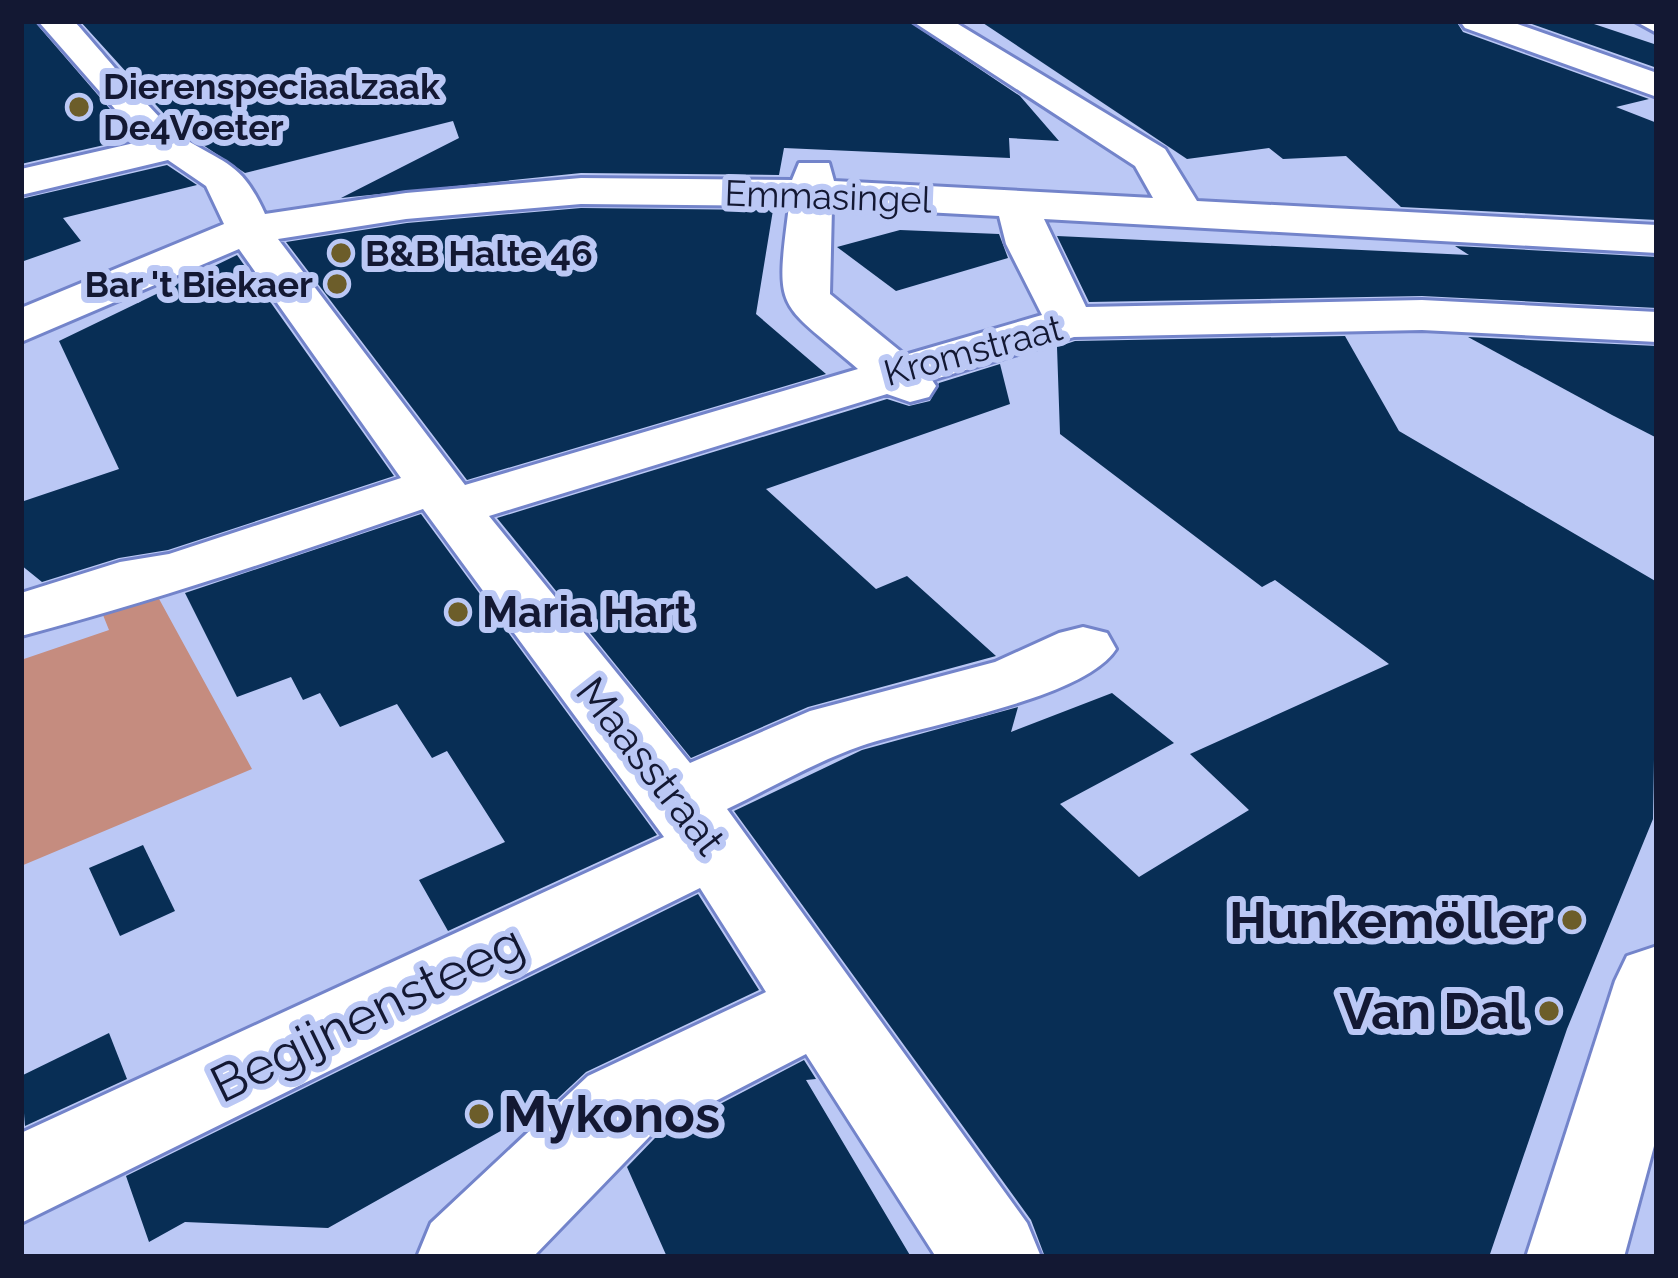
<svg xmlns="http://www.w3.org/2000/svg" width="1678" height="1278" font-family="Raleway,sans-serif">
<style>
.green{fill:#c58c7f}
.building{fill:#082e55}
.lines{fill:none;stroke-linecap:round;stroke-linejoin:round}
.minor-casing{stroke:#7384ca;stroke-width:6}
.minor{fill:#fff;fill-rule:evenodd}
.poi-dot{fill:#6c5d2a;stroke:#bbc8f5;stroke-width:4.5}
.labels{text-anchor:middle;stroke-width:12;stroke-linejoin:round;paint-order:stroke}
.far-poi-label{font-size:36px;font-weight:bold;fill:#131833;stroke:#bbc8f5;text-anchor:start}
.far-street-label{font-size:36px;fill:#131833;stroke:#bbc8f5}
.poi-label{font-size:42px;font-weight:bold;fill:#131833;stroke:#bbc8f5;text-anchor:start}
.street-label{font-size:42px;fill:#131833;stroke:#bbc8f5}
.near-poi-label{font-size:51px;font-weight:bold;fill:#131833;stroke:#bbc8f5;text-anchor:end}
.near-street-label{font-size:51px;fill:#131833;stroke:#bbc8f5}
</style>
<rect width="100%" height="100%" fill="#bbc8f5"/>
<!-- green -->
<path class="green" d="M152,586L252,769L21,866V660L109,630L99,605Z"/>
<!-- building -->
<g class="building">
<path d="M21,21H34L135,138L21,164Z"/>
<path d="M80,21H908L1020,96L1059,141L1009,138L1010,158L784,148L779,175L581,173L341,198L459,138L453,121L245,173L176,127Z"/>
<path d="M980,21H1456L1463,32L1649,99L1616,107L1657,123V220L1401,207L1346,156L1283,159L1269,148L1187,159Z"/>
<path d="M1523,21H1585L1657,45V68Z"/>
<path d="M167,165L197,185L63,218L81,241L21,262V199Z"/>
<path d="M581,208L773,210L756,314L826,374L467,480L286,242L407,223Z"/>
<path d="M900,230L999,234L1008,258L896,291L837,247Z"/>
<path d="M1057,236L1469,255L1455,246L1657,257V308L1422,296L1089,302Z"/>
<path d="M237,255L394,476L168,550L119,558L42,582L21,565V502L119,469L59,341Z"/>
<path d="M1345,336L1399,431L1657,582L1653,819L1567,1029L1489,1257H1045L1031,1220L734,811L862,750L1018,707L1011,732L1112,693L1174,743L1060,804L1139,877L1249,810L1190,754L1389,664L1275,580L1262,587L1060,434L1057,347L1075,341Z"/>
<path d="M1468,337L1657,346V438L1612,415Z"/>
<path d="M1000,364L1010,404L766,489L876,589L907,576L996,656L808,707L691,758L497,518L887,399L909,406L930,401L939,383Z"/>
<path d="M421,514L657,835L448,931L419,880L505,842L447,751L432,758L397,704L340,727L320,693L303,700L291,677L237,697L185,593Z"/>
<path d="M143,845L175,911L120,936L89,868Z"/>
<path d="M698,894L759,990L586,1072L556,1100L328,1228L185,1222L149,1242L126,1176Z"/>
<path d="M109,1033L127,1079L25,1126L21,1076Z"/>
<path d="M804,1060L816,1079L806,1080L911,1257H667L627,1167L655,1138Z"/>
</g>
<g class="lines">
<defs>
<g id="minor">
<path d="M38,21H74C99,48 158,122 185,139C227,165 242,163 265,214L406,193L581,178L792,180L799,163H829L834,181L1153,198L1135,166L912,21H953L1165,149L1197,201L1657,225V253L1044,219L1086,307L1422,300L1657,312V342L1422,330L1074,337L932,380L936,386L929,397L910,402L887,394L489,516L690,763L810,711L995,662L1059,633L1083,627L1107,633L1116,649C1084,700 921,725 861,746C815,762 771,788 727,809L1027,1223L1041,1257H936L806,1054L652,1134L533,1257H417L431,1223L588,1076L766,992L700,888L21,1223V1133L664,837L423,509C290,555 157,600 21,636V593L120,562L169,554L401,478L239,249L21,342V308L224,224L206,186L168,160L21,195V169L143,141ZM581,204L789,206C775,315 777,299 858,369L465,485L278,239L406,219ZM832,207L999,216L1006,244L1042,315L905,355L830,294Z"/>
<path d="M1460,21H1509L1657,73V97L1465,28Z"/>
<path d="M1635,21H1657V33Z"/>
<path d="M1657,946V1135L1624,1257H1526L1615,981L1627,956Z"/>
</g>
</defs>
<!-- minor casing -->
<use href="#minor" class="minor-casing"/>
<!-- minor -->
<use href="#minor" class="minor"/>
</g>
<!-- markers -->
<g class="poi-dot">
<circle cx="79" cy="107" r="12"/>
<circle cx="341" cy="253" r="12"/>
<circle cx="337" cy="284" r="12"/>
<circle cx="458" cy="612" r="12"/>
<circle cx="1572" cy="920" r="12"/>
<circle cx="1549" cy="1011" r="12"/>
<circle cx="479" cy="1114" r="12"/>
</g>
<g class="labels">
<!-- far-poi labels -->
<g class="far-poi-label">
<text x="103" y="99">Dierenspeciaalzaak<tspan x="103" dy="41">De4Voeter</tspan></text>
<text x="365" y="266">B&amp;B Halte 46</text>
<text x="313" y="297" text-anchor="end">Bar 't Biekaer</text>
</g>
<!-- far-street labels -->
<g class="far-street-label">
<text transform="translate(828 196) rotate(2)" y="13">Emmasingel</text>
<text transform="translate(973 350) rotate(-15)" y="13">Kromstraat</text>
</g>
<!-- poi labels -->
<g class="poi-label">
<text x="482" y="627">Maria Hart</text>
</g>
<!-- street labels -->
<g class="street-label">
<text transform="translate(651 766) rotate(52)" y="15">Maasstraat</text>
</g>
<!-- near-poi labels -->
<g class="near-poi-label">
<text x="1548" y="938">Hunkemöller</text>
<text x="1525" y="1029">Van Dal</text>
<text x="503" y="1132" text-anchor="start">Mykonos</text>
</g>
<!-- near-street labels -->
<g class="near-street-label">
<text transform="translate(367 1013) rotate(-26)" y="18">Begijnensteeg</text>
</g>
</g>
<!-- border -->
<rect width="1678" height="1278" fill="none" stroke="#131833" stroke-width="48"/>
</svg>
